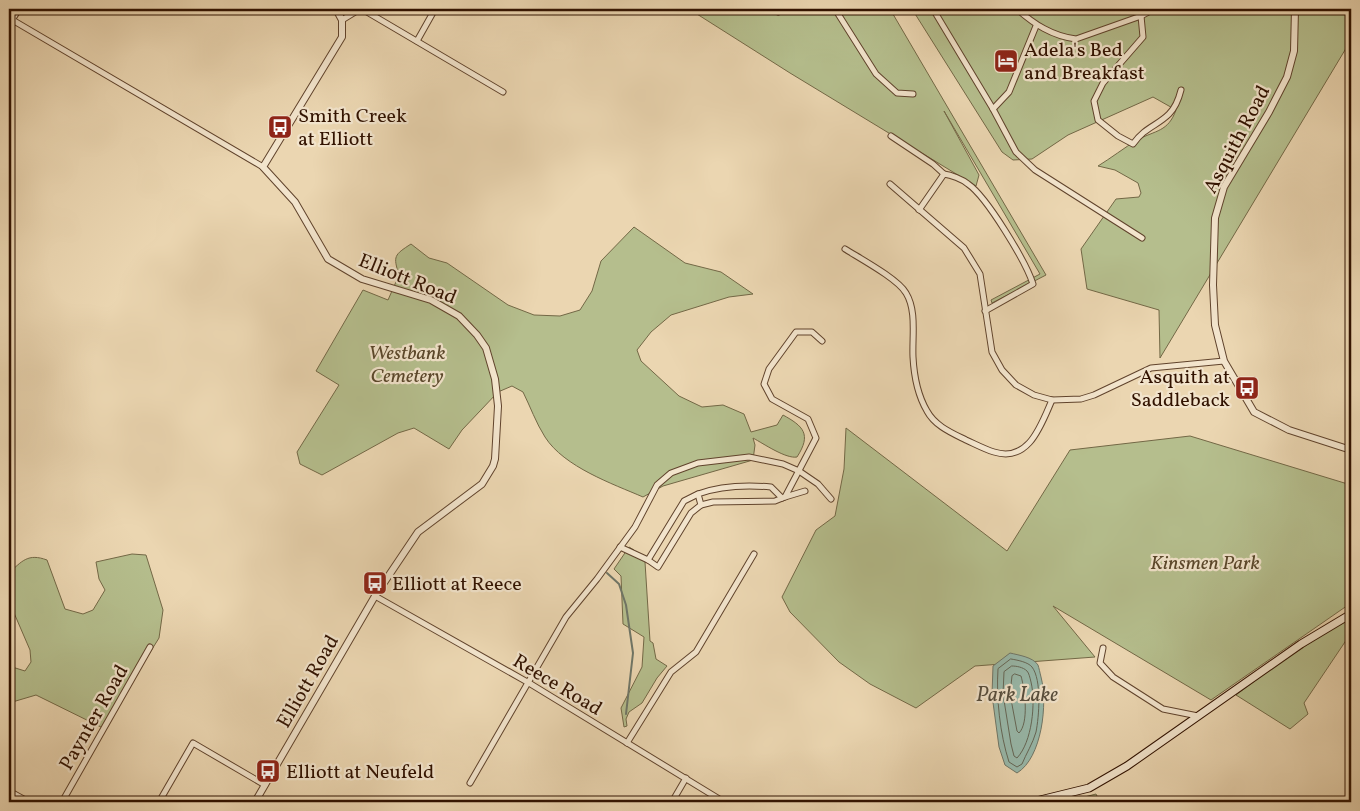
<svg xmlns="http://www.w3.org/2000/svg" width="1360" height="811" font-family="Vollkorn,serif">
<style>
.green{fill:#b5be8d;stroke:#736846}
.water{fill:#98b9ab;stroke:#6f7667}
.lines{fill:none;stroke-linecap:round;stroke-linejoin:round}
.shore{stroke:#646656;stroke-width:1}
.stream{stroke:#6f7667;stroke-width:2}
.minor-casing{stroke:#60432c;stroke-width:7}
.tertiary-casing{stroke:#60432c;stroke-width:8}
.secondary-casing{stroke:#311200;stroke-width:9}
.minor{stroke:#f2e4cc;stroke-width:5}
.tertiary{stroke:#f2e4cc;stroke-width:6}
.secondary{stroke:#f2e4cc;stroke-width:7}
.labels{text-anchor:middle;stroke-width:4.5;stroke-linejoin:round;paint-order:stroke}
.poi-label{font-size:20px;fill:#311200;stroke:#f2e4cc;text-anchor:start}
.street-label{font-size:20px;fill:#311200;stroke:#f2e4cc}
.park-label{font-size:20px;font-style:italic;fill:#59462a;stroke:#f2e4cc}
.water-label{font-size:21px;font-style:italic;fill:#554c3c;stroke:#f2e4cc}
</style>
<rect width="100%" height="100%" fill="#ebd6b1"/>
<filter id="stains"><feTurbulence type="fractalNoise" baseFrequency=".004" numOctaves="4"/><feColorMatrix values="0 0 0 0 .2 0 0 0 0 .09 0 0 0 0 .02 0 0 0 .5 -.17"/></filter>
<radialGradient id="worn" r=".72"><stop offset=".6" stop-color="#630" stop-opacity="0"/><stop offset="1" stop-color="#630" stop-opacity=".3"/></radialGradient>
<!-- green -->
<g class="green">
<path d="M689,9H890L1046,275L992,303L991,300L1040,274L944,111L979,175L976,186L790,73Z"/>
<path d="M912,9H1351V40L1160,358L1159,310L1087,289L1081,249L1116,199L1139,197L1141,193L1138,183L1115,170L1098,166C1111,158 1124,148 1137,140C1156,130 1168,132 1176,110L1153,97L1068,135L1032,159L1013,160L1002,152Z"/>
<path d="M634,227L685,263L721,272L753,294L729,297L671,315L651,332L637,350L641,361L679,396L702,407L723,405L744,414L751,432L777,425L783,415C803,426 812,434 797,457C786,459 764,444 753,438L755,445L753,460L663,486L643,497C613,484 564,467 545,437C536,423 530,406 523,392L512,386L498,392L462,430L449,449L414,428L398,433L322,475L300,464L297,452L339,385L316,371L363,290L388,300L399,275C393,256 394,255 411,244L429,258L447,263L508,305L534,315L560,316L580,310L592,291L601,261Z"/>
<path d="M846,428L1007,551L1070,450L1190,436L1351,485V603L1211,700L1053,606L1095,657L975,666L916,708L870,684L839,662L790,612L782,597L816,530L835,516L844,469Z"/>
<path d="M629,547L634,550L645,562L650,641L653,643L656,659L667,666L657,678L642,703L629,712L626,719L627,726L624,727L621,708L642,667L644,637L623,624L621,576L614,569Z"/>
<path d="M132,554L146,555L163,610L159,638L103,728L36,695L9,703V666L25,671L31,662L30,650L11,606L9,596V573C22,561 28,553 47,560L65,609L83,614L93,610L105,590L99,579L96,562Z"/>
<path d="M1351,616V633L1304,703L1308,714L1290,729L1236,695L1276,665Z"/>
<path d="M1096,794L1100,802H1065Z"/>
</g>
<!-- water -->
<path class="water" d="M1010,653C1018,655 1033,657 1038,665C1039,668 1040,673 1041,677C1048,703 1042,758 1017,773L1005,765L999,747L992,695L993,666Z"/>
<g class="lines">
<!-- shore -->
<g class="shore">
<path d="M1011,659C1017,660 1028,662 1032,667C1042,680 1039,717 1036,732C1033,743 1026,754 1022,764L1017,767L1009,762C1000,734 996,698 998,669Z"/>
<path d="M1012,666C1016,666 1023,667 1027,671C1029,673 1030,678 1031,682C1036,703 1032,742 1017,758L1014,756L1011,744L1003,694L1004,672Z"/>
<path d="M1015,674L1021,676C1025,690 1029,723 1019,733L1017,731L1010,694L1012,676Z"/>
</g>
<!-- stream -->
<path class="stream" d="M607,573L619,584L626,605L633,653L626,714"/>
<defs>
<g id="minor">
<path d="M362,9L503,92"/>
<path d="M773,9L778,12"/>
<path d="M835,9L876,74L897,93L913,94"/>
<path d="M933,9L993,109L1016,152L1035,170L1142,238"/>
<path d="M1017,9C1034,24 1052,36 1076,39L1141,16L1154,9"/>
<path d="M1141,16L1143,37L1103,83L1094,101L1098,120L1118,136L1133,144C1145,127 1157,126 1169,114C1175,108 1179,98 1181,90"/>
<path d="M9,18L263,167"/>
<path d="M12,20L19,9"/>
<path d="M342,20L360,9"/>
<path d="M417,41L435,9"/>
<path d="M993,109L1009,92L1036,26"/>
<path d="M891,136L933,164L944,174"/>
<path d="M890,184L964,248L980,274L992,352L1002,370L1016,385L1034,395L1052,400L1081,399L1094,395L1151,368L1224,361"/>
<path d="M919,210L944,174C951,175 962,179 968,184C987,197 1026,262 1033,284L985,311"/>
<path d="M845,249C861,259 898,279 906,293C917,311 912,337 913,357C914,376 917,394 927,411C935,426 952,433 966,440C975,444 984,449 994,452C1029,463 1041,425 1052,400"/>
<path d="M785,497L805,491"/>
<path d="M701,505L713,502L775,501L785,497L816,438L808,419L772,399L764,384L769,369L796,332H812L822,341"/>
<path d="M620,547L648,560L658,567L691,513L701,505L698,494C720,486 748,485 771,487L782,498"/>
<path d="M648,560L684,501L698,494"/>
<path d="M375,596L529,683L724,802"/>
<path d="M1103,648L1100,663L1113,677L1163,709L1198,716"/>
<path d="M627,743L671,672L696,652L754,554"/>
<path d="M470,783L566,617L597,579L635,527L657,485L671,473L698,463L749,457L783,464L799,471L818,484L831,499"/>
<path d="M9,791L29,802"/>
<path d="M62,802L150,647"/>
<path d="M159,802L193,743L265,785"/>
<path d="M672,802L686,778"/>
</g>
<g id="tertiary">
<path d="M1295,9L1294,51L1287,77L1269,112L1224,187L1215,218L1213,285L1215,325L1224,361L1254,412L1289,430L1351,450"/>
<path d="M255,802L375,596L418,532L482,484L493,466L495,459L498,406L495,379L486,348L477,335L459,316L431,300L362,279L328,259L295,202L263,167L342,37V20L336,9"/>
</g>
<path id="secondary" d="M1032,802L1089,788L1127,766L1301,644L1351,614"/>
</defs>
<!-- minor casing -->
<use href="#minor" class="minor-casing"/>
<!-- tertiary casing -->
<use href="#tertiary" class="tertiary-casing"/>
<!-- secondary casing -->
<use href="#secondary" class="secondary-casing"/>
<!-- minor -->
<use href="#minor" class="minor"/>
<!-- tertiary -->
<use href="#tertiary" class="tertiary"/>
<!-- secondary -->
<use href="#secondary" class="secondary"/>
</g>
<!-- icons -->
<defs>
<symbol id="hotel-square" viewBox="-11 -11 22 22"><rect x="-9" y="-9" width="18" height="18" rx="4" fill="#8f2418" stroke="#f2e4cc"/><path d="M-6-4.5h1.5V1H6V5H4.5V3h-9V5H-6ZM-4 0a1.8 1.8 0 1 1 3.6 0ZM.5 0V-2.5h3Q6-2.5 6 0Z" fill="#fff"/></symbol>
<symbol id="bus-square" viewBox="-11 -11 22 22"><rect x="-9" y="-9" width="18" height="18" rx="4" fill="#8f2418" stroke="#f2e4cc"/><path d="M-5-6H5V4H4V6H2V4H-2V6H-4V4H-5ZM-3.5-4V0h7V-4ZM-3.5 1.2v1.5H-2V1.2ZM2 1.2v1.5H3.5V1.2Z" fill="#fff"/></symbol>
</defs>
<g fill-rule="evenodd">
<use href="#hotel-square" x="992" y="47" width="28" height="28"/>
<use href="#bus-square" x="266" y="113" width="28" height="28"/>
<use href="#bus-square" x="1233" y="374" width="28" height="28"/>
<use href="#bus-square" x="361" y="569" width="28" height="28"/>
<use href="#bus-square" x="254" y="757" width="28" height="28"/>
</g>
<g class="labels">
<!-- poi labels -->
<g class="poi-label">
<text x="1024" y="56">Adela's Bed<tspan x="1024" dy="23">and Breakfast</tspan></text>
<text x="298" y="122">Smith Creek<tspan x="298" dy="23">at Elliott</tspan></text>
<text x="1230" y="383" text-anchor="end">Asquith at<tspan x="1230" dy="23">Saddleback</tspan></text>
<text x="392" y="590">Elliott at Reece</text>
<text x="286" y="778">Elliott at Neufeld</text>
</g>
<!-- street labels -->
<g class="street-label">
<text transform="translate(1236 139) rotate(-62)" y="7">Asquith Road</text>
<text transform="translate(408 278) rotate(22)" y="7">Elliott Road</text>
<text transform="translate(307 681) rotate(-60)" y="7">Elliott Road</text>
<text transform="translate(558 684) rotate(31)" y="7">Reece Road</text>
<text transform="translate(93 717) rotate(-60)" y="7">Paynter Road</text>
</g>
<!-- park labels -->
<g class="park-label">
<text x="407" y="359">Westbank<tspan x="407" dy="23">Cemetery</tspan></text>
<text x="1205" y="569">Kinsmen Park</text>
</g>
<!-- water labels -->
<g class="water-label">
<text x="1017" y="701">Park Lake</text>
</g>
</g>
<!-- margin -->
<rect width="1360" height="811" fill="none" stroke="#ebd6b1" stroke-width="30"/>
<rect x="10" y="10" width="1340" height="791" fill="none" stroke="#311200" stroke-width="2.5"/>
<rect x="15" y="15" width="1330" height="781" fill="none" stroke="#311200"/>
<rect width="100%" height="100%" filter="url(#stains)"/>
<rect width="100%" height="100%" fill="url(#worn)"/>
</svg>
